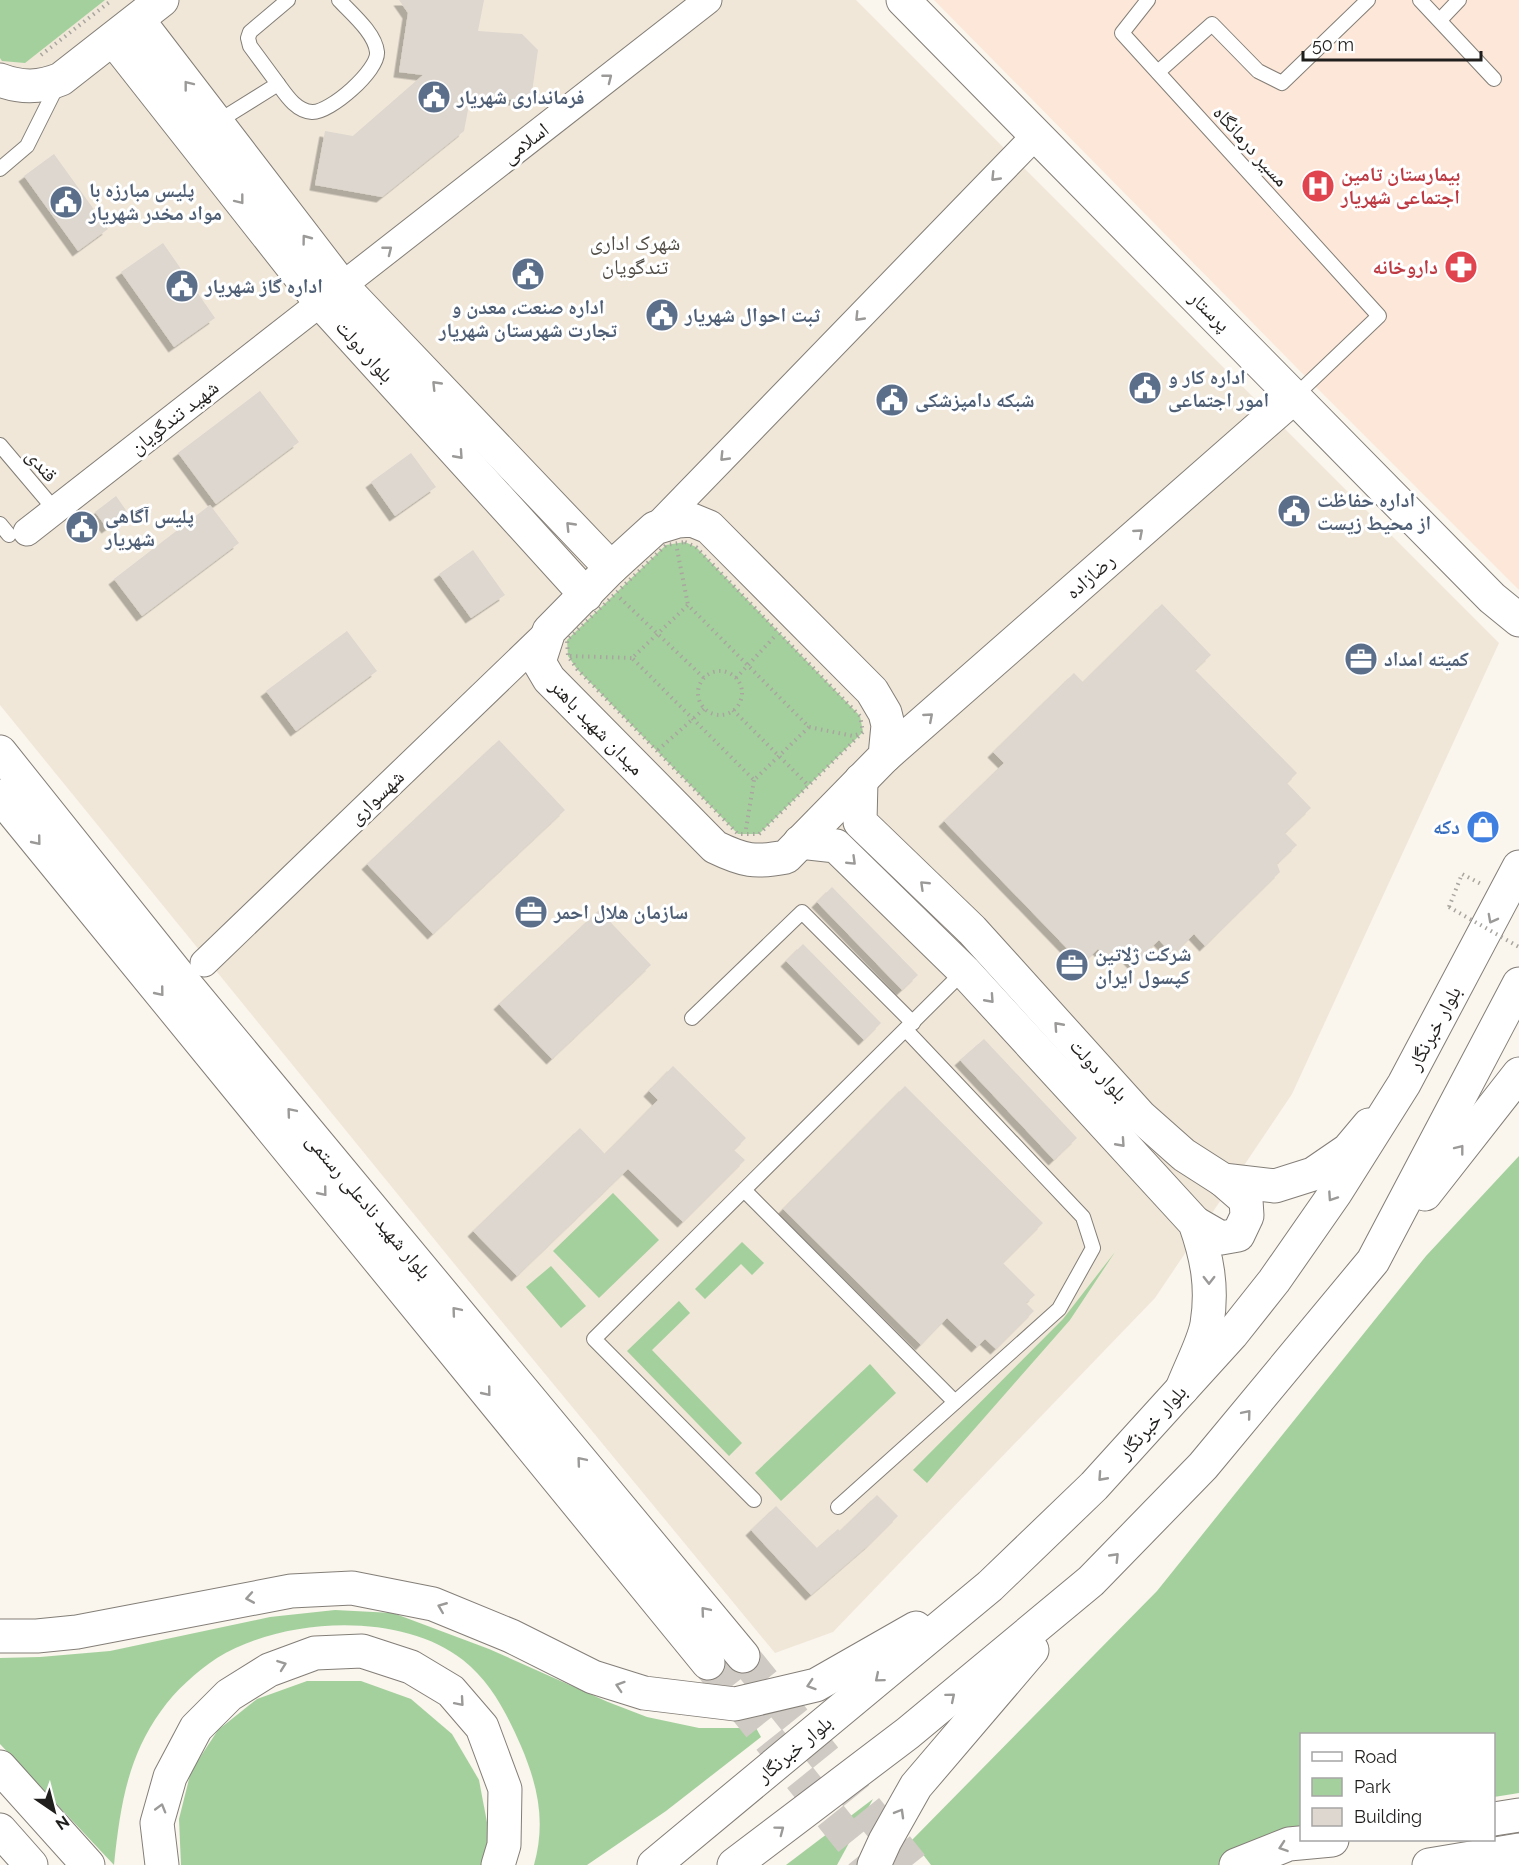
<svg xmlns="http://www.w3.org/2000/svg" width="1519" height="1865" font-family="Raleway,'Noto Naskh Arabic',sans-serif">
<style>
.built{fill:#f0e7d8}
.medical{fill:#fce7d8}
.green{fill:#a4d09d}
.building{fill:#ddd7cf;filter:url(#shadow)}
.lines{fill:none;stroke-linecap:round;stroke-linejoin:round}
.secondary-tunnel{stroke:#cfcac3;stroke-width:33;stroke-dasharray:33 16;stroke-linecap:butt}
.service-casing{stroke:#837e77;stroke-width:16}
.minor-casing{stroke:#837e77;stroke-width:29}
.tertiary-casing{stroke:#837e77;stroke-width:35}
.secondary-casing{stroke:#837e77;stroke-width:35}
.primary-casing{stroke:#837e77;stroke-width:35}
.trunk-casing{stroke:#837e77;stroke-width:35}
.path{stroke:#a9a6a0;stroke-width:4;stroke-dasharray:1.5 4.5;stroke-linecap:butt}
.service{stroke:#fff;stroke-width:14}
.minor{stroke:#fff;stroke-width:27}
.tertiary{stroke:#fff;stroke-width:33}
.secondary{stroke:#fff;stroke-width:33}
.primary{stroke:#fff;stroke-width:33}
.trunk{stroke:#fff;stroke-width:33}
.path-bridge{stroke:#a9a6a0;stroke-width:4;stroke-dasharray:1.5 4.5;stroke-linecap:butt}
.oneway{stroke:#9b9a99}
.labels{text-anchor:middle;stroke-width:6;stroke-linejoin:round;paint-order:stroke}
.service-label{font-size:20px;font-weight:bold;fill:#4e5e75;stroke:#fff;text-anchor:start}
.street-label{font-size:20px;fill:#211f1d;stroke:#fff}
.health-label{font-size:20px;font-weight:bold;fill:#be3a42;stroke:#fff;text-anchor:start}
.shop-label{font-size:20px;font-weight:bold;fill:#366cbe;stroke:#fff;text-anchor:end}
.neighbourhood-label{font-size:21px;fill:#514d46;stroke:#fff}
</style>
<defs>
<filter id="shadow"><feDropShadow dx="-5.5" dy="5.5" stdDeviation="0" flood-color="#0004"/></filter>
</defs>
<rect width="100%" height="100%" fill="#faf5ed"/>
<!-- built -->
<path class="built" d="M0,0H856L1499,643L1292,1094L1155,1298L833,1632L775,1653L452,1261L0,705Z"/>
<!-- medical -->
<path class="medical" d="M934,0H1519V590L1300,371Z"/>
<!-- green -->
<g class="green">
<path d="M0,0H105L25,63L2,61L0,58Z"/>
<path d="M685,542L696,547L860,716L863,732L759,834H738L577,669L568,656L567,640L666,545Z"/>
<path d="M1519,1156V1793L1494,1797V1734H1302L1301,1833L1223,1865H931L912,1840L1157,1591L1426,1256Z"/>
<path d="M613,1193L659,1240L599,1298L553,1251Z"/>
<path d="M742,1242L764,1263L752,1275L741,1264L705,1299L695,1289Z"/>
<path d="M1115,1252L1070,1320L927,1483L913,1470L1063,1319Z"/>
<path d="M551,1266L586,1306L561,1328L526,1287Z"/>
<path d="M679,1301L690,1313L652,1350L742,1443L729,1456L627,1351Z"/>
<path d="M870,1364L896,1393L781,1501L755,1473Z"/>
<path d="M335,1610L393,1613L489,1649L608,1702L647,1717L699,1728H756L761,1737L666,1811L587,1865H534C546,1822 538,1786 521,1746C507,1714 491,1682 463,1660C401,1611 283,1617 217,1658C197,1671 175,1691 161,1711C127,1758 120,1808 114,1865L0,1744V1658L40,1657L110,1651L270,1617Z"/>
<path d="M307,1681H361L411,1699L452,1734L479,1780L489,1833L484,1865H181L179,1819L191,1771L218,1730L257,1699Z"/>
<path d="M873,1799L837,1865H786Z"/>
</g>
<!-- building -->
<g class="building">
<path d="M399,0H484L478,31L522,34L538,50L532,92L523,101L471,94L464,131L382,197L315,185L325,131L353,136L423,75L399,72L408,13Z"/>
<path d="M54,154L108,229L78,251L24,176Z"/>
<path d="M163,243L215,318L174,347L121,272Z"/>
<path d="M260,391L299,442L216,504L178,453Z"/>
<path d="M411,453L436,487L395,516L371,482Z"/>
<path d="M116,496L128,513L107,528L95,512Z"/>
<path d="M210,505L239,543L142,616L114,579Z"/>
<path d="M473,550L505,595L471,618L439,574Z"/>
<path d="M1162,604L1211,655L1195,670L1297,773L1287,783L1311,808L1285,833L1297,845L1277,864L1280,872L1205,946L1194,934L1173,955L1159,940L1134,964L1119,948L1108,959L1098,949L1082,964L944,821L1004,763L993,752L1074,673L1083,682Z"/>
<path d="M347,631L377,671L296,731L266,691Z"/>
<path d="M499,740L565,810L433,934L367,864Z"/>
<path d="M832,887L918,975L902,990L817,902Z"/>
<path d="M599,910L651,965L552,1059L499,1004Z"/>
<path d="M803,944L881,1023L864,1040L786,961Z"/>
<path d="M984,1039L1077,1138L1054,1160L960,1060Z"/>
<path d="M673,1066L746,1138L734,1150L745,1160L683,1222L628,1169L517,1276L473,1231L580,1128L605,1154L658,1100L649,1091Z"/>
<path d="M905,1086L1043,1223L1003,1263L1035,1295L1026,1303L1034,1311L996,1349L985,1339L977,1347L947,1318L921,1345L783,1209Z"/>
<path d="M877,1495L898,1516L871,1543L811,1595L751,1530L776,1506L817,1548L838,1529L840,1531Z"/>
</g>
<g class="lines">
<!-- secondary-tunnel -->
<g class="secondary-tunnel">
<path d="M743,1656L912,1865"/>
<path d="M708,1663L870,1865"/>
</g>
<defs>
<g id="service">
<path d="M1148,0L1122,33L1379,316L1294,397"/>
<path d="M1420,0L1494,79"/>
<path d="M1440,20L1459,0"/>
<path d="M1158,72L1212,24L1258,71L1282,83L1368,0"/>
<path d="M278,84C286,95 296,111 312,112C330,113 379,70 377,52C375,33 352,14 339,0"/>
<path d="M217,122L278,84L250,46L248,38L250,32L288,0"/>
<path d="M0,169L27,146L58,84"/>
<path d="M0,445L55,510"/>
<path d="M0,524L9,535"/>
<path d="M692,1018L802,912L913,1023"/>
<path d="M744,1190L955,1402"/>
<path d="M754,1500L594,1339L964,971"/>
<path d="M838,1507L1059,1309L1093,1248L1083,1217L906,1030"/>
</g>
<g id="minor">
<path d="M655,528L1036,135"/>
<path d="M27,532L708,0"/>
<path d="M204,963L549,631"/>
</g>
<g id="tertiary">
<path d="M903,0L1492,598L1519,620"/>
<path d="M138,20L342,286L611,568"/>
<path d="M113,39L321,303L586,595"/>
<path d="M0,80C21,88 40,88 61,79L162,0"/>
<path d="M692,520L709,527L872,691L885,713L888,725L885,756L786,857C755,863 744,861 715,847L549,679L539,662L549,631L611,568L655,528L678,521Z"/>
<path d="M885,756L1294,397"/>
<path d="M861,780L860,822L972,930L1140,1116L1184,1155L1223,1180L1275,1186L1313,1174L1348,1150L1369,1125"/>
<path d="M800,842L836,846L964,971L1195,1223C1207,1257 1213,1287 1207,1324C1204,1342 1189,1370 1182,1389"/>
<path d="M1195,1223L1221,1238L1238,1235L1247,1216L1246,1200L1223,1180"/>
</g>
<g id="secondary">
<path d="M0,752L182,980L743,1656"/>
<path d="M0,796L708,1663"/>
<path d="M1494,1819L1519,1815"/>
<path d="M1236,1865L1289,1844L1332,1840"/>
<path d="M1429,1865L1519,1850"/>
</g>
<g id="primary">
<path d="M0,1767L88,1865"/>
<path d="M0,1830L31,1865"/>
</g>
<g id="trunk">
<path d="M1425,1194L1519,1074"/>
<path d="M0,1636H37L77,1632L291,1591L352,1588L433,1604L511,1636L593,1677L644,1693L735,1704L816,1685L916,1628"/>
<path d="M162,1865L157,1823L170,1777L196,1728L229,1695L269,1670L315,1653L362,1651L411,1667L451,1691L482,1727L505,1789L504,1845L498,1865"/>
<path d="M654,1865L990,1586L1094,1486L1232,1334L1274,1281L1336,1192L1404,1084L1519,867"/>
<path d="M734,1865L908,1733L1091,1581L1203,1466L1373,1261L1519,984"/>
<path d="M874,1865L885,1841L916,1786L1032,1650"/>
</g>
</defs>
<!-- service casing -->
<use href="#service" class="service-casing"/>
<!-- minor casing -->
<use href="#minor" class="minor-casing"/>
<!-- tertiary casing -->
<use href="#tertiary" class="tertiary-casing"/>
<!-- secondary casing -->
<use href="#secondary" class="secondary-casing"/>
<!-- primary casing -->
<use href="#primary" class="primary-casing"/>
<!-- trunk casing -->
<use href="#trunk" class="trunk-casing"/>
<!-- path -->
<g class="path">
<path d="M41,55L112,0"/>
<path d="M685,542L696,547L860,716L863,732L759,834H738L577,669L568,656L567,640L666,545Z"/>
<path d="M677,549L688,605"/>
<path d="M620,598L704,678"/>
<path d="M570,656L632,658"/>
<circle cx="720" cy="693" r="22"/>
<path d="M736,678L776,635"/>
<path d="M733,710L809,786"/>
<path d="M809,727L754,780L632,658L688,605L809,727L853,736L859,734"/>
<path d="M658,750L704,709"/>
<path d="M746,829L754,780"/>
<path d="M1449,907L1462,874L1481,884"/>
</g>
<!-- service -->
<use href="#service" class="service"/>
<!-- minor -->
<use href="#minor" class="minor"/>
<!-- tertiary -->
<use href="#tertiary" class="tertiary"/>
<!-- secondary -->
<use href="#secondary" class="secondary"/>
<!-- primary -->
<use href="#primary" class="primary"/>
<!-- trunk -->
<use href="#trunk" class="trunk"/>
<!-- path-bridge -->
<path class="path-bridge" d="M1449,907L1519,947"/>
</g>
<!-- one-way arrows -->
<defs><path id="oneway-chevron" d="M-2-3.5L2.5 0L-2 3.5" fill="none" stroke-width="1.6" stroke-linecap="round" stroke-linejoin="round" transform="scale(1.5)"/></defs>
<g class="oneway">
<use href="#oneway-chevron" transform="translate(608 78) rotate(-38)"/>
<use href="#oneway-chevron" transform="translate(188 85) rotate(-128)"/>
<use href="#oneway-chevron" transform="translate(995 177) rotate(134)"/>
<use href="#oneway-chevron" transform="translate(240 200) rotate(52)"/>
<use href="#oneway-chevron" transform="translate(306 239) rotate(-127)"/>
<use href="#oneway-chevron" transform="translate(388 250) rotate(-38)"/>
<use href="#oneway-chevron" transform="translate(859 317) rotate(134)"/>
<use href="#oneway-chevron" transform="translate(436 385) rotate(-134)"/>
<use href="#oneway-chevron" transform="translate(459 455) rotate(48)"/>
<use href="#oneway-chevron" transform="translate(724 457) rotate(134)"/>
<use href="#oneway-chevron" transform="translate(570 526) rotate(-134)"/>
<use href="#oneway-chevron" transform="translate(1139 533) rotate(-41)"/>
<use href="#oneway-chevron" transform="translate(929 717) rotate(-41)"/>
<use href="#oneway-chevron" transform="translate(37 841) rotate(51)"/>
<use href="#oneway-chevron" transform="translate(852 861) rotate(44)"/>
<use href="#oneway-chevron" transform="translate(924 885) rotate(-136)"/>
<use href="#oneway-chevron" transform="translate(1492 919) rotate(118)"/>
<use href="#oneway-chevron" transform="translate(160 992) rotate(51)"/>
<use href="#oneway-chevron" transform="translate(990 999) rotate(48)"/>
<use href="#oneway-chevron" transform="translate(1058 1026) rotate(-132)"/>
<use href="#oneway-chevron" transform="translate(291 1112) rotate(-130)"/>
<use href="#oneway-chevron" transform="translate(1121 1143) rotate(48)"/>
<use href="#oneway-chevron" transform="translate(1460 1149) rotate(-52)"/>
<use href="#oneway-chevron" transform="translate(323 1192) rotate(51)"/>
<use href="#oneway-chevron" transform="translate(1332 1197) rotate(124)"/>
<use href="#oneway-chevron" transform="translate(1209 1280) rotate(90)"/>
<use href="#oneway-chevron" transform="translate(456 1311) rotate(-130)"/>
<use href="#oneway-chevron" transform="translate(487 1392) rotate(51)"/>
<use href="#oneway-chevron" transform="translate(1247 1414) rotate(-50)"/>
<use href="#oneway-chevron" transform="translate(581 1461) rotate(-130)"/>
<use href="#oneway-chevron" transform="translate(1102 1477) rotate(132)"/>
<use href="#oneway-chevron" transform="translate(1115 1557) rotate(-46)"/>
<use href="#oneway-chevron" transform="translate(250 1598) rotate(170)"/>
<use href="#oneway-chevron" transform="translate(442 1607) rotate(-158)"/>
<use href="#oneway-chevron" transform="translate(705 1611) rotate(-130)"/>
<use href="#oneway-chevron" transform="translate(282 1665) rotate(-20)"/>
<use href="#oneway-chevron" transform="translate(879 1678) rotate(140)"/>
<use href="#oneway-chevron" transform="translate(811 1685) rotate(162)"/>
<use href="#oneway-chevron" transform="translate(620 1686) rotate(-162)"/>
<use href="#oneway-chevron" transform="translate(951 1697) rotate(-40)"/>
<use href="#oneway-chevron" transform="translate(460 1702) rotate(49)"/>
<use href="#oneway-chevron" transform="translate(161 1808) rotate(-74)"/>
<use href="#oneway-chevron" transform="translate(900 1813) rotate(-60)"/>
<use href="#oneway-chevron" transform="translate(780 1830) rotate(-37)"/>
<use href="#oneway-chevron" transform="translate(1283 1847) rotate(161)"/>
</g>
<!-- icons -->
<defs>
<symbol id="civic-disc" viewBox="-11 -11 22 22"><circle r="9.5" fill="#5c6f8a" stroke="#fff"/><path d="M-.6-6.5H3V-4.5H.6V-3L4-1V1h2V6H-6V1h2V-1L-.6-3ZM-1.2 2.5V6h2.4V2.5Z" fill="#fff"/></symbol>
<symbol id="hospital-disc" viewBox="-11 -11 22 22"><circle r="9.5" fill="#e0444e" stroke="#fff"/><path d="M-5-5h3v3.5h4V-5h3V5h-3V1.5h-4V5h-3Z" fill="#fff"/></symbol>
<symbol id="pharmacy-disc" viewBox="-11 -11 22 22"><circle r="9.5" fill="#e0444e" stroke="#fff"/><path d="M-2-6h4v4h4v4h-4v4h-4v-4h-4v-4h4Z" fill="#fff"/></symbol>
<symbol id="office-disc" viewBox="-11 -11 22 22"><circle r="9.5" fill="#5c6f8a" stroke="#fff"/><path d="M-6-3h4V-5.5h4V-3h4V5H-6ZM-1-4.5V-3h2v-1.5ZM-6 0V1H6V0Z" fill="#fff"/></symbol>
<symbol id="shop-disc" viewBox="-11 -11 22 22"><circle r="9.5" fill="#3f7fe0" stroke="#fff"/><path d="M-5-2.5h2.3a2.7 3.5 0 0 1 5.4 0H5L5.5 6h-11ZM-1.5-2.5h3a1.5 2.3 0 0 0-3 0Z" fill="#fff"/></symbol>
</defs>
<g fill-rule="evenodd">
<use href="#civic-disc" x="415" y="78" width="38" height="38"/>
<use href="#hospital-disc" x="1299" y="167" width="38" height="38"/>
<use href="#civic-disc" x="47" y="183" width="38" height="38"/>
<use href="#pharmacy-disc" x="1442" y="248" width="38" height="38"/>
<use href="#civic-disc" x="509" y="255" width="38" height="38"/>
<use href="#civic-disc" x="163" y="267" width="38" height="38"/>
<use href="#civic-disc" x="643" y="296" width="38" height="38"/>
<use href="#civic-disc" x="1126" y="369" width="38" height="38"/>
<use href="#civic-disc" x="873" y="381" width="38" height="38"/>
<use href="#civic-disc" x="1275" y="492" width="38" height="38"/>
<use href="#civic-disc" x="63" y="508" width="38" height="38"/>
<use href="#office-disc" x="1342" y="640" width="38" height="38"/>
<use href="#shop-disc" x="1464" y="808" width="38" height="38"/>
<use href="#office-disc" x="512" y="893" width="38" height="38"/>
<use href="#office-disc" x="1053" y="946" width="38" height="38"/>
</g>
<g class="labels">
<!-- service labels -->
<g class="service-label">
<text x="457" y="104">فرمانداری شهریار</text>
<text x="89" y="197">پلیس مبارزه با<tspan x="89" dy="23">مواد مخدر شهریار</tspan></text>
<text x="205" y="293">اداره گاز شهریار</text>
<text x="528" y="314" text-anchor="middle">اداره صنعت، معدن و<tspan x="528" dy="23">تجارت شهرستان شهریار</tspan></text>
<text x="685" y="322">ثبت احوال شهریار</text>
<text x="1168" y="384">اداره کار و<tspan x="1168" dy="23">امور اجتماعی</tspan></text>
<text x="915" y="407">شبکه دامپزشکی</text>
<text x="1317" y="507">اداره حفاظت<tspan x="1317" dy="23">از محیط زیست</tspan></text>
<text x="105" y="523">پلیس آگاهی<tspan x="105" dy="23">شهریار</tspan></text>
<text x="1384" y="666">کمیته امداد</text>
<text x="554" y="919">سازمان هلال احمر</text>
<text x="1095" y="961">شرکت ژلاتین<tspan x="1095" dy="23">کپسول ایران</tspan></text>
</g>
<!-- street labels -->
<g class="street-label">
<text transform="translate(525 143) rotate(-38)" y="7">اسلامی</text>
<text transform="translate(1251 146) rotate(48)" y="7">مسیر درمانگاه</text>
<text transform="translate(1210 311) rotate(45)" y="7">پرستار</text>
<text transform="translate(365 351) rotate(48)" y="7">بلوار دولت</text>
<text transform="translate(174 417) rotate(-38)" y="7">شهید تندگویان</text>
<text transform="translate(42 465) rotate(50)" y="7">قندی</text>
<text transform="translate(1090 576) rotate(-41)" y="7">رضازاده</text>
<text transform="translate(597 727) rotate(46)" y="7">میدان شهید باهنر</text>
<text transform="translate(376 797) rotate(-44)" y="7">شهسواری</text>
<text transform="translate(1434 1028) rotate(-62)" y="7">بلوار خبرنگار</text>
<text transform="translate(1099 1070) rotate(48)" y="7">بلوار دولت</text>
<text transform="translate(369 1206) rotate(50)" y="7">بلوار شهید نادعلی رستمی</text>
<text transform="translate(1152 1422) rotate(-48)" y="7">بلوار خبرنگار</text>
<text transform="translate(794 1749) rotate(-40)" y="7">بلوار خبرنگار</text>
</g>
<!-- health labels -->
<g class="health-label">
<text x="1341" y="181">بیمارستان تامین<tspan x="1341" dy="23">اجتماعی شهریار</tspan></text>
<text x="1438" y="274" text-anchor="end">داروخانه</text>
</g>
<!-- shop labels -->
<g class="shop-label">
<text x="1460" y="834">دکه</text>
</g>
<!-- neighbourhood labels -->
<g class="neighbourhood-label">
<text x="635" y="250">شهرک اداری<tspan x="635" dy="24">تندگویان</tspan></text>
</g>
</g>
<!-- legend -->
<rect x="1300" y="1733" width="195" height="108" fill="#ffffff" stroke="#a6a5a5" stroke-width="1.5"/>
<rect x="1312" y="1752" width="30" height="9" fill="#ffffff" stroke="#a6a5a5" stroke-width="1.5"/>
<text x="1354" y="1763" font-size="18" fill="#211f1d">Road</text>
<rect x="1312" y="1778" width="30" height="18" fill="#a4d09d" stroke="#a6a5a5" stroke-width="1.5"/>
<text x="1354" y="1793" font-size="18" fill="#211f1d">Park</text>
<rect x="1312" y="1808" width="30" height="18" fill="#ddd7cf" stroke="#a6a5a5" stroke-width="1.5"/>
<text x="1354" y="1823" font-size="18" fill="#211f1d">Building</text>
<!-- north arrow -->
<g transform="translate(54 1811) rotate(145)" stroke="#ffffff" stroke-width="4.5" paint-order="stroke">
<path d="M0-4.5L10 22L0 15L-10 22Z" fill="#211f1d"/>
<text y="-9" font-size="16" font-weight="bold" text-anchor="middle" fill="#211f1d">N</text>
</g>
<!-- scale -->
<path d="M1303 51v9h178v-9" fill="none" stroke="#211f1d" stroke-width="3"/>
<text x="1312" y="51" font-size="18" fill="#211f1d" stroke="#ffffff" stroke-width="4.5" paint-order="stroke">50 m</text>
</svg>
